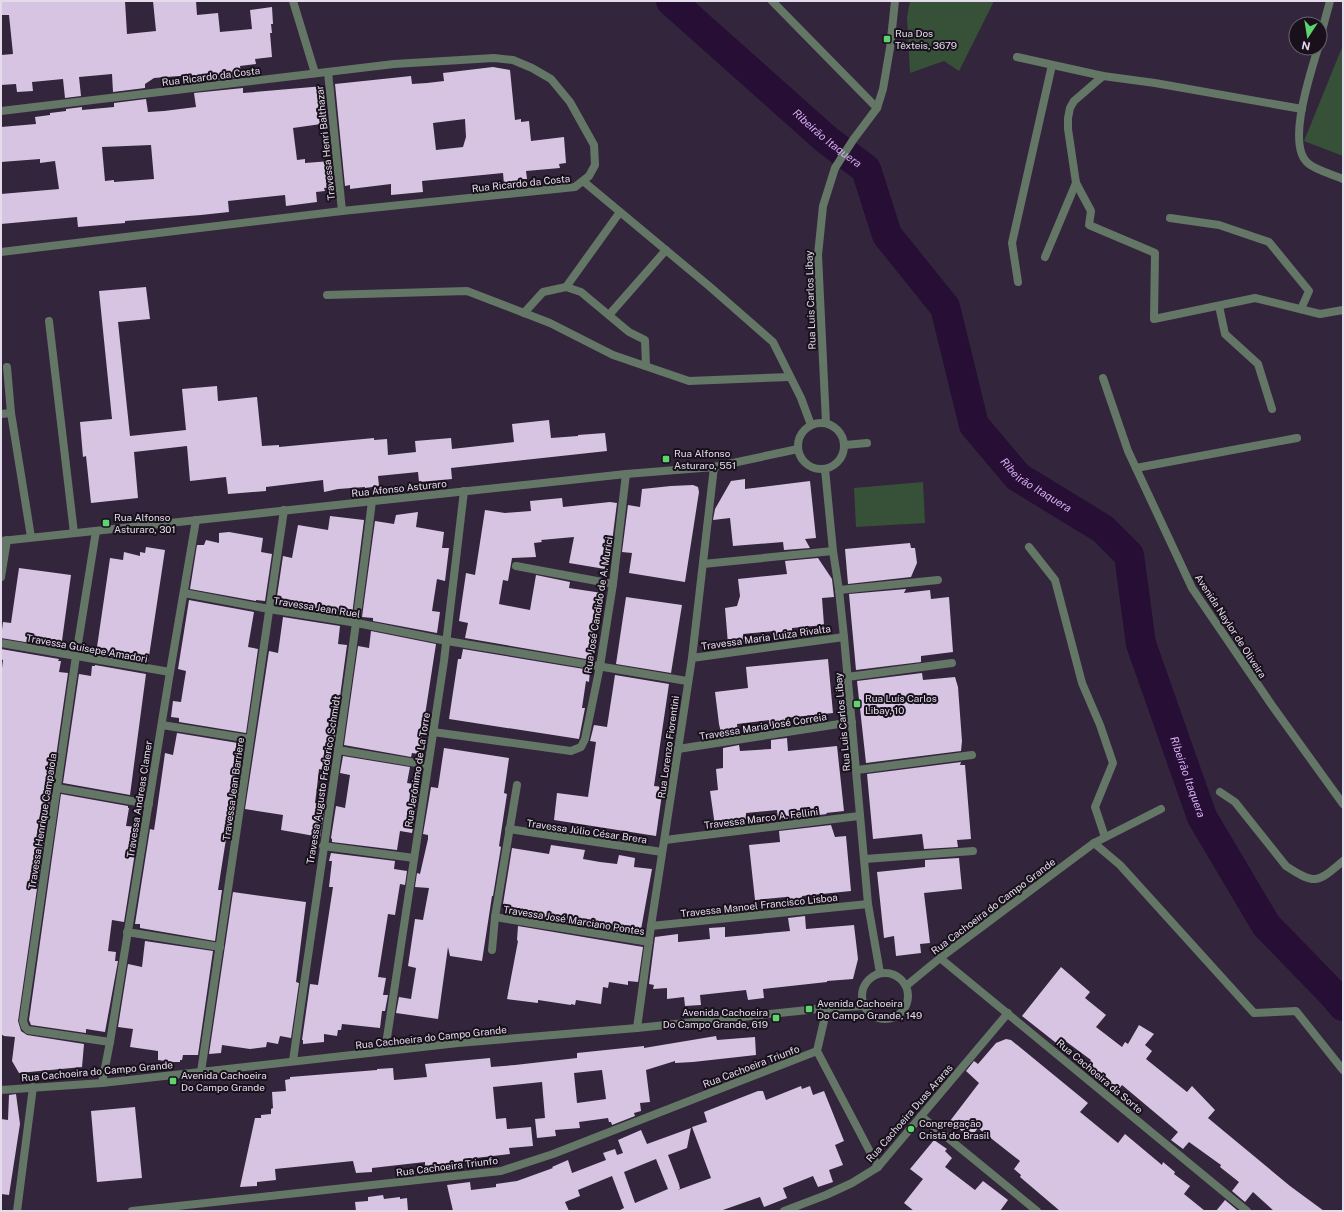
<svg xmlns="http://www.w3.org/2000/svg" width="1344" height="1212" font-family="'Public Sans',sans-serif">
<style>
.green{fill:#375038}
.lines{fill:none;stroke-linecap:round;stroke-linejoin:round}
.river{stroke:#260e34;stroke-width:30}
.building{fill:#d6c4e2;fill-rule:evenodd}
.service{stroke:#647665;stroke-width:8}
.minor{stroke:#647665;stroke-width:8}
.tertiary{stroke:#647665;stroke-width:8}
.poi-dot{fill:#5dd56d;stroke:#18111c;stroke-width:1.5}
.labels{text-anchor:middle;stroke-width:4;stroke-linejoin:round;paint-order:stroke}
.poi-label{font-size:10px;fill:#e4dbeb;stroke:#18111c;text-anchor:start}
.street-label{font-size:10px;fill:#e4dbeb;stroke:#18111c}
.water-label{font-size:11px;font-style:italic;fill:#d9aff4;stroke:#18111c}
</style>
<rect width="100%" height="100%" fill="#33253c"/>
<!-- green -->
<g class="green">
<path d="M910,1H994L959,71L944,61L910,73L907,17Z"/>
<path d="M1343,45V156L1304,141Z"/>
<path d="M923,482L925,523L856,527L854,488Z"/>
</g>
<g class="lines">
<!-- river -->
<path class="river" id="s1" d="M671,1L827,140L866,169L887,235L945,307L974,425L1018,477L1103,529L1129,555L1141,644L1202,817L1266,925L1332,993L1343,1006"/>
</g>
<!-- building -->
<g class="building">
<path d="M1,1H125L127,34L156,31L153,1H196L197,15L218,13L220,32L252,29L250,10L272,7L273,24H271L272,33H270L272,57L255,59L256,64L240,66L241,77L193,82L192,75L154,78L145,84V88L113,92L112,74L79,77L81,96L65,98L63,79L32,82L33,91L17,92L16,84L1,85V55L13,54L9,15H1Z"/>
<path d="M493,67L510,70L515,120L521,119V122L529,121L531,141L564,137L566,163L559,164L560,168L526,171L527,179H519L520,183L504,184L503,173L422,181L423,192L391,195V184L350,189V185L345,186L335,84L411,76L412,84L427,83L444,81L443,73ZM465,119L466,137L463,147L436,150L433,123Z"/>
<path d="M324,86L328,123L293,128L297,160L305,159V163L331,161L334,187L324,188L325,191L316,192L317,202L286,206L285,195L228,201L229,212L201,215L125,221V223L78,227L77,217L1,224V194L59,189L55,161L40,163V159L1,162V127L36,124L35,117L50,115V113L66,111V109L82,107V110L114,107V103L146,99L148,112L164,111L196,107L194,93L243,88V93ZM151,145L154,179L114,182V180L105,181L102,147Z"/>
<path d="M146,287L150,319L118,322L130,436L186,430L182,389L217,386L218,401L257,397L262,446L279,445V447L374,438V440L387,439L388,455L416,452L415,441L451,438L452,449L514,442L512,424L549,420L551,438L578,436V435L605,433L607,451L451,468L452,479L419,482L418,472L378,476L379,486L365,488V487L338,489L324,492L323,480L266,487V491L228,494L226,477L190,481L187,446L134,452L138,498L91,503L86,456L83,457L80,422L112,419L99,291Z"/>
<path d="M745,479V489L810,481L816,538L805,539L810,548L784,550L783,542L733,546L730,518L713,520L715,509L731,481Z"/>
<path d="M693,485L698,487L699,492L685,582L629,573L632,553L622,552L628,505L640,507L642,489L671,486Z"/>
<path d="M562,498L563,507L610,502L617,503L611,550H608L605,569L569,563L574,537L541,540L542,542L534,543L536,557L512,558L508,581L503,580L499,604L530,610L536,575L570,582L569,588L602,593L592,660L465,638L468,623L459,621L466,573L475,575L485,510L505,513L531,511L530,501Z"/>
<path d="M418,512L416,527L444,532L442,548H449L445,581L437,579L432,611L440,612L437,633L373,621V618L362,617L375,521L394,524L396,515Z"/>
<path d="M330,516L364,520L352,615L342,614V615L284,606V604L276,603L283,556L292,558L298,525L328,530Z"/>
<path d="M229,532L263,538L261,552L272,554L265,601L256,600V601L190,589L197,545H204L206,540L219,543V533Z"/>
<path d="M910,543L911,548H915L917,563L911,577L848,584L845,549Z"/>
<path d="M146,547L165,550L148,663L96,654L110,558L123,560L124,552L140,556V552L145,553Z"/>
<path d="M818,558L832,579L834,597L822,598L824,625L792,628V638L776,639L775,631L743,634L745,642L728,644L725,608L737,606L740,596L738,579L787,574L785,561Z"/>
<path d="M19,568L71,575L61,648L1,638L3,622L11,623Z"/>
<path d="M906,589L904,593L930,590L931,599L949,597L953,652L921,656V662L856,670L849,594Z"/>
<path d="M626,597L682,605L671,673L616,664Z"/>
<path d="M189,600L254,612L248,647L258,649L246,733L179,722V718L171,717L173,701L181,702L186,671L178,669Z"/>
<path d="M283,617L340,626L338,644L347,645L330,771L319,769L317,787L315,803L325,805L320,837L281,830L283,815L245,809L269,651L278,653Z"/>
<path d="M371,631L436,644L419,754L412,753L411,757L344,745L358,646L369,648Z"/>
<path d="M1,649L59,659L58,661H61L59,672L68,673L18,1021L21,1031L27,1035L84,1044L82,1067L19,1073L12,1061L15,1037L4,1036L1,1034V676L3,660L1,659Z"/>
<path d="M463,649L590,670L589,682L586,681L582,708H585L579,739L449,719L458,659H461Z"/>
<path d="M828,659L833,713L785,718L786,727L770,729L769,720L737,724L738,734L722,737L719,724L715,692L748,688L746,667Z"/>
<path d="M95,665L146,674L130,795L63,783L79,674L91,676L92,666H95Z"/>
<path d="M922,673L923,680L955,677L958,687L962,741L961,751L866,763L857,681Z"/>
<path d="M615,675L669,684L654,786L663,787L656,836L554,820L557,793L588,797L596,742L590,741L594,725L607,727Z"/>
<path d="M177,733L244,744L234,808L231,807L218,890H222L215,941L140,928V924H135L150,829L154,830L156,817L165,753L173,755Z"/>
<path d="M787,738L788,751L837,746L844,811L826,813L827,814L778,820L777,810L746,813V823L715,826L710,791L718,790L716,769L723,768V748L739,745L740,751L771,749V740Z"/>
<path d="M444,748L509,758L504,793L507,794L499,846L501,847L493,896H492L482,961L450,956L448,947L438,1019L396,1013L399,997L411,999L416,968L408,966L415,919L423,920L429,888L415,887L417,873L420,874L428,839V835L423,834L431,787L438,788Z"/>
<path d="M343,756L410,767L407,783L420,785L412,833L400,831L397,850L332,842V839L331,838L336,806L345,808L350,775L340,773Z"/>
<path d="M961,762L960,765H965L971,839L957,840L958,847L924,849L922,834L873,839L867,774Z"/>
<path d="M61,794L128,806V808H129L126,826L139,827L124,922L112,920L108,951L116,952L115,961H118L105,1032L86,1029V1033L31,1025L29,1020Z"/>
<path d="M831,825L835,837L846,836L851,891L802,896L803,905L787,907L786,897L755,900L749,845L780,842L779,831Z"/>
<path d="M551,845L585,850L583,859L600,862L617,864L619,855L635,858L634,867L652,869L640,935L518,915L503,904L512,848L549,854Z"/>
<path d="M331,853L395,861L394,869L407,871L405,885L400,884L395,915L388,914L378,977L386,978L383,995H388L385,1011H382L380,1028L342,1024L341,1030H338L337,1036L324,1034V1042L303,1044V1040H302L310,984L318,985L333,887H329L332,861H329Z"/>
<path d="M959,858L962,889L924,893L930,943L920,944L921,953L896,956L894,936L884,938L877,872L925,867V860Z"/>
<path d="M233,892L306,902L296,982L299,983L291,1038L280,1036L278,1044L267,1042L266,1047L250,1049L222,1045L221,1053L209,1054Z"/>
<path d="M805,916L806,929L854,925L858,959L853,979L827,981V982L763,989L764,998L748,1000L746,990L700,995L701,1005L685,1006L684,997L667,999V988L653,989L654,985L649,984L655,937L678,934V942L710,939L709,928L725,927V937L790,931L788,918Z"/>
<path d="M518,926L643,947L638,982L628,981V985L609,982L608,988L603,987L601,1004L576,1000L575,1005L571,1004V1005L538,1000V1003L507,999L518,941L517,940Z"/>
<path d="M145,941L213,951L198,1055H183L182,1060H180V1062H172L158,1060V1051L130,1047L133,1029L118,1027L128,964L142,967Z"/>
<path d="M1061,967L1090,992L1085,998L1106,1015L1096,1027L1122,1047L1125,1042L1128,1044L1139,1025L1154,1034L1145,1045L1152,1051L1146,1059L1187,1092L1192,1086L1215,1110L1208,1118L1290,1186L1324,1211H1274L1253,1192L1245,1202L1232,1191L1239,1182L1220,1167L1221,1165L1189,1142L1183,1149L1171,1140L1178,1132L1122,1085L1116,1093L1094,1076L1095,1074L1086,1067L1091,1060L1064,1040L1060,1046L1022,1016Z"/>
<path d="M716,1036L717,1040L755,1037L756,1055L693,1062L675,1063V1061L646,1070L650,1102L640,1103L641,1111L634,1113L635,1116L612,1125L611,1122H609L608,1118L579,1122L580,1128L555,1130L556,1136L537,1138L535,1119L545,1118L542,1082L493,1087L496,1119L506,1118L507,1129L531,1127L533,1146L509,1148L510,1154L467,1159L468,1161L425,1166V1162L372,1168V1172L356,1173L353,1161L275,1169L276,1180L257,1182V1186L240,1187L255,1118H261V1115L271,1114V1109L273,1108L272,1092L286,1091L285,1080L290,1079V1077L377,1070V1069L393,1068L394,1080L427,1077L425,1064L490,1058L491,1067L515,1065L577,1058V1053L644,1046V1048ZM602,1070L606,1099L577,1103L574,1073Z"/>
<path d="M1006,1039L1011,1040L1088,1103L1080,1112L1118,1143L1125,1134L1162,1165L1163,1162L1175,1172L1174,1174L1190,1186L1184,1194L1205,1211H1060L1020,1177L1021,1175L1014,1169L1020,1161L978,1128L970,1138L950,1121L979,1083L966,1071L974,1061L978,1064L996,1043Z"/>
<path d="M801,1086L802,1089L810,1086L813,1095L824,1091L844,1141L835,1145L843,1165L829,1170L833,1182L818,1187L813,1176L783,1188L787,1198L764,1207L760,1197L720,1211H618L624,1208L612,1176L578,1190L580,1196L565,1202L569,1211H453L447,1185L470,1182L471,1190L496,1187V1184L517,1181L553,1168L552,1167L568,1160L572,1173L606,1160L603,1153L615,1149L617,1155L623,1153L618,1140L641,1130L647,1144L691,1128L687,1148L668,1155L679,1184L680,1189L678,1190L711,1178L692,1127L707,1122L704,1112L758,1091H763L766,1100ZM656,1159L668,1189L635,1203L624,1172Z"/>
<path d="M16,1094L20,1124L9,1195L1,1194V1119L8,1120L9,1095Z"/>
<path d="M135,1107L142,1178L97,1182L91,1111Z"/>
<path d="M934,1140L947,1149L945,1151L952,1158L945,1167L975,1190L983,1181L1008,1200L1000,1211H914L904,1203L923,1179L910,1169Z"/>
<path d="M383,1195L384,1199L400,1197V1199L407,1198L408,1211H356L355,1202L368,1201V1197Z"/>
<path d="M1225,1200L1237,1210L1235,1211H1216Z"/>
</g>
<g class="lines">
<!-- service -->
<g class="service">
<path d="M566,287L581,292L629,332L645,340L646,366"/>
<path d="M524,313L543,292L566,287L620,212"/>
<path d="M609,315L666,250"/>
<path d="M1103,378L1128,451L1192,588L1271,704L1343,804"/>
<path d="M1029,547L1055,580L1082,683L1100,725L1113,763L1095,807L1105,837"/>
<path d="M1094,843L1120,865L1254,1013L1296,1011L1343,1070"/>
</g>
<!-- minor -->
<g class="minor">
<path d="M293,1L315,73"/>
<path d="M772,1L877,108"/>
<path d="M1320,38L1330,1"/>
<path d="M1318,48C1311,72 1285,147 1309,164C1316,170 1334,175 1343,179"/>
<path d="M1017,57L1103,76L1155,83L1302,109"/>
<path d="M328,72L342,211"/>
<path d="M1103,76L1074,101L1070,108L1068,118V129L1076,183L1091,211L1089,225L1155,253L1154,319L1255,298L1320,314L1343,310"/>
<path d="M1,111L394,64L494,58L513,60L532,68L551,79L570,102L594,145L595,165L589,176L575,187L342,211L1,252"/>
<path d="M583,181L709,286L773,342L801,398L811,425"/>
<path d="M1170,218L1219,225L1269,242L1309,291L1301,309"/>
<path d="M1045,257L1076,183"/>
<path d="M1018,282L1012,243L1052,65"/>
<path d="M327,295L467,291L550,323L613,355L689,381L790,377"/>
<path d="M1219,306L1225,334L1258,364L1272,409"/>
<path d="M49,321L74,533"/>
<path d="M7,367L11,413L31,537"/>
<path d="M1,414L11,413"/>
<path d="M845,445L867,443"/>
<path d="M1136,468L1297,438"/>
<path d="M825,469L833,551L839,590L844,637L868,904L880,973"/>
<path d="M96,531L76,656L23,1021L25,1027L28,1030L110,1042"/>
<path d="M703,564L833,551"/>
<path d="M516,566L613,584"/>
<path d="M1,577L7,540"/>
<path d="M839,590L938,580"/>
<path d="M184,593L269,609L357,623L447,641L687,681"/>
<path d="M1,643L170,672"/>
<path d="M692,658L844,637"/>
<path d="M847,677L952,663"/>
<path d="M162,725L250,739"/>
<path d="M433,732L571,751L581,747L585,739L600,666L613,584L626,474"/>
<path d="M678,749L852,722"/>
<path d="M338,750L428,765"/>
<path d="M857,770L972,755"/>
<path d="M58,788L149,804"/>
<path d="M1220,792L1235,802L1286,866C1316,886 1318,882 1343,861"/>
<path d="M509,829L662,852"/>
<path d="M665,840L859,816"/>
<path d="M323,846L414,858"/>
<path d="M865,859L973,851"/>
<path d="M495,917L649,942"/>
<path d="M651,926L868,904"/>
<path d="M127,932L220,947"/>
<path d="M492,950L495,917L517,785"/>
<path d="M940,958L1247,1211"/>
<circle cx="885" cy="996" r="23"/>
<path d="M906,986L940,958L1094,843L1161,809"/>
<path d="M827,1008L817,1051L878,1167"/>
<path d="M637,1028L651,926L692,658L714,467"/>
<path d="M385,1051L444,661L464,491"/>
<path d="M293,1061C319,875 349,688 372,501"/>
<path d="M201,1072L284,510"/>
<path d="M102,1083L110,1042L170,672L196,520"/>
<path d="M1,1090L102,1083L458,1043L637,1028L827,1008L864,1006"/>
<path d="M921,1116L1037,1211"/>
<path d="M17,1211L33,1087"/>
<path d="M132,1211L501,1171L553,1154L817,1051"/>
<path d="M784,1211L826,1195L852,1183L878,1167L1008,1013"/>
</g>
<!-- tertiary -->
<g class="tertiary">
<circle cx="821" cy="446" r="23"/>
<path d="M826,423L818,255L823,206L835,168L853,140L877,108L883,89L890,48L895,1"/>
<path d="M1,541L626,474L714,467L798,449"/>
</g>
</g>
<!-- markers -->
<g class="poi-dot">
<rect x="883" y="35" width="8" height="8" rx="2"/>
<rect x="662" y="455" width="8" height="8" rx="2"/>
<rect x="102" y="519" width="8" height="8" rx="2"/>
<rect x="853" y="700" width="8" height="8" rx="2"/>
<rect x="805" y="1005" width="8" height="8" rx="2"/>
<rect x="772" y="1014" width="8" height="8" rx="2"/>
<rect x="169" y="1077" width="8" height="8" rx="2"/>
<circle cx="911" cy="1129" r="4"/>
</g>
<g class="labels">
<!-- poi labels -->
<g class="poi-label">
<text x="895" y="37">Rua Dos<tspan x="895" dy="12">Têxteis, 3679</tspan></text>
<text x="674" y="457">Rua Alfonso<tspan x="674" dy="12">Asturaro, 551</tspan></text>
<text x="114" y="521">Rua Alfonso<tspan x="114" dy="12">Asturaro, 301</tspan></text>
<text x="865" y="702">Rua Luís Carlos<tspan x="865" dy="12">Libay, 10</tspan></text>
<text x="817" y="1007">Avenida Cachoeira<tspan x="817" dy="12">Do Campo Grande, 149</tspan></text>
<text x="768" y="1016" text-anchor="end">Avenida Cachoeira<tspan x="768" dy="12">Do Campo Grande, 619</tspan></text>
<text x="181" y="1079">Avenida Cachoeira<tspan x="181" dy="12">Do Campo Grande</tspan></text>
<text x="919" y="1127">Congregação<tspan x="919" dy="12">Cristã do Brasil</tspan></text>
</g>
<!-- street labels -->
<g class="street-label">
<text transform="translate(211 76) rotate(-7)" y="4">Rua Ricardo da Costa</text>
<text transform="translate(325 143) rotate(-96)" y="4">Travessa Henri Balthazar</text>
<text transform="translate(521 183) rotate(-6)" y="4">Rua Ricardo da Costa</text>
<text transform="translate(810 300) rotate(-92)" y="4">Rua Luis Carlos Libay</text>
<text transform="translate(399 488) rotate(-6)" y="4">Rua Afonso Asturaro</text>
<text transform="translate(598 605) rotate(-81)" y="4">Rua José Candido de A. Murici</text>
<text transform="translate(317 607) rotate(9)" y="4">Travessa Jean Ruel</text>
<text transform="translate(1231 626) rotate(57)" y="4">Avenida Naylor de Oliveira</text>
<text transform="translate(766 637) rotate(-8)" y="4">Travessa Maria Luiza Rivalta</text>
<text transform="translate(87 648) rotate(10)" y="4">Travessa Guisepe Amadori</text>
<text transform="translate(842 722) rotate(-95)" y="4">Rua Luis Carlos Libay</text>
<text transform="translate(763 726) rotate(-9)" y="4">Travessa Maria José Correia</text>
<text transform="translate(668 747) rotate(-82)" y="4">Rua Lorenzo Fiorentini</text>
<text transform="translate(417 770) rotate(-81)" y="4">Rua Jerônimo de La Torre</text>
<text transform="translate(323 780) rotate(-81)" y="4">Travessa Augusto Frederico Schmidt</text>
<text transform="translate(233 789) rotate(-82)" y="4">Travessa Jean Barriere</text>
<text transform="translate(139 799) rotate(-81)" y="4">Travessa Andreas Clamer</text>
<text transform="translate(761 818) rotate(-7)" y="4">Travessa Marco A. Fellini</text>
<text transform="translate(42 821) rotate(-81)" y="4">Travessa Henrique Campaiola</text>
<text transform="translate(587 831) rotate(8)" y="4">Travessa Júlio César Brera</text>
<text transform="translate(759 905) rotate(-6)" y="4">Travessa Manoel Francisco Lisboa</text>
<text transform="translate(993 906) rotate(-37)" y="4">Rua Cachoeira do Campo Grande</text>
<text transform="translate(574 920) rotate(9)" y="4">Travessa José Marciano Pontes</text>
<text transform="translate(431 1037) rotate(-6)" y="4">Rua Cachoeira do Campo Grande</text>
<text transform="translate(751 1066) rotate(-21)" y="4">Rua Cachoeira Triunfo</text>
<text transform="translate(97 1071) rotate(-5)" y="4">Rua Cachoeira do Campo Grande</text>
<text transform="translate(1100 1076) rotate(40)" y="4">Rua Cachoeira da Sorte</text>
<text transform="translate(909 1113) rotate(-49)" y="4">Rua Cachoeira Duas Araras</text>
<text transform="translate(447 1166) rotate(-7)" y="4">Rua Cachoeira Triunfo</text>
</g>
<!-- water labels -->
<g class="water-label">
<text dy="4" stroke="none"><textPath href="#s1" startOffset="208">Ribeirão Itaquera</textPath></text>
<text dy="4" stroke="none"><textPath href="#s1" startOffset="628">Ribeirão Itaquera</textPath></text>
<text dy="4" stroke="none"><textPath href="#s1" startOffset="976">Ribeirão Itaquera</textPath></text>
</g>
</g>
<!-- border -->
<rect width="1344" height="1212" fill="none" stroke="#e4dbeb" stroke-width="4"/>
<!-- north arrow -->
<g transform="translate(1308 36) rotate(192)"><circle r="19" fill="#18111c" stroke="#6a626f"/>
<path d="M0-3L7 15L0 10L-7 15Z" fill="#5dd56d"/>
<text y="-6" font-size="11" font-weight="bold" text-anchor="middle" fill="#e4dbeb">N</text>
</g>
</svg>
